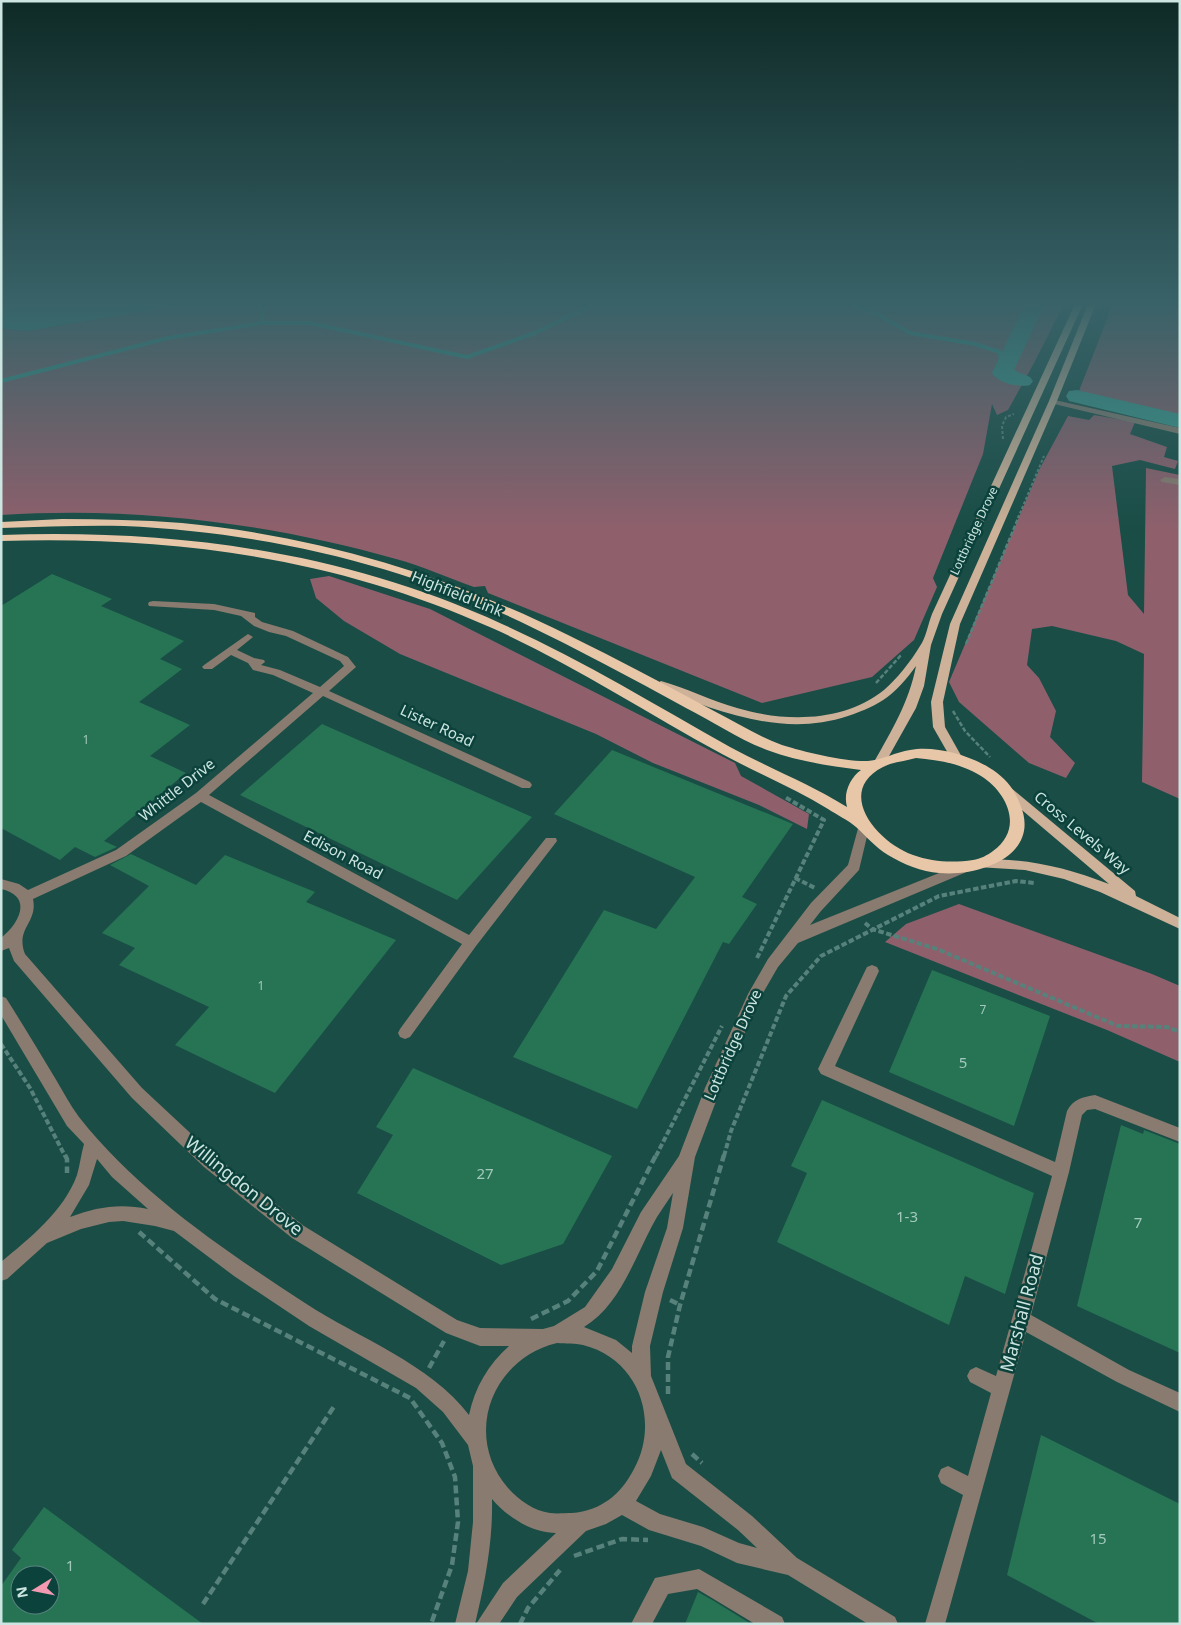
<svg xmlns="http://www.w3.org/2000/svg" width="1181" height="1625" font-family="'Noto Sans',sans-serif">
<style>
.green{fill:#8f606c}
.water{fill:#3d9b8e}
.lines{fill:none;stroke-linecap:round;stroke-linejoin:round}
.stream{stroke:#3d9b8e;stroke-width:4}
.river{fill:#3d9b8e;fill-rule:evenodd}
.building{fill:#267454;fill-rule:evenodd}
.path-far3{stroke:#57817b;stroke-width:2;stroke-dasharray:3 2;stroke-linecap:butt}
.path-far2{stroke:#57817b;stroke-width:2.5;stroke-dasharray:4.5 2;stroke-linecap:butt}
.path-far1{stroke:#57817b;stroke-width:4;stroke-dasharray:5.5 2.5;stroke-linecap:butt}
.path{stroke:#57817b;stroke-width:4.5;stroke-dasharray:8 4;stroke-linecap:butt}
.minor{fill:#897b6f;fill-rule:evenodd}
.major{fill:#cdb198;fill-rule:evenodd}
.highway{fill:#e8c6a8;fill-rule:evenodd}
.labels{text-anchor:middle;stroke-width:5;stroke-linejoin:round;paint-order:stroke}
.far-street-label{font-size:12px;fill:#cce5e0;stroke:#0c423c}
.number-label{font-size:12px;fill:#a2c9bd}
.street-label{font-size:15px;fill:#cce5e0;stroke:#0c423c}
.near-number-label{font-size:15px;fill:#a2c9bd}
.near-street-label{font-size:18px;fill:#cce5e0;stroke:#0c423c}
</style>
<rect width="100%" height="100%" fill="#1a4d46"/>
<!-- green -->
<g class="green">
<path d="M184,304H1064L1034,363L1008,410L997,415L992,404L983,454L933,578L937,587L914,640L872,677L762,703L488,593L485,586L474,587C448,578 422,566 396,559C268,523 134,506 1,515V326L6,329L27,331Z"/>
<path d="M1113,304H1180V421L1077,396Z"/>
<path d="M1094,415L1135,422L1130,434L1167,447L1164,457L1178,461L1175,469L1140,460L1112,466L1128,595L1144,614L1146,468L1180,475V799L1142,782L1144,654L1116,641L1052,626L1032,629L1027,665L1039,678L1056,711L1050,737L1075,763L1066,778L1029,763L959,702L949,682L1039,470L1068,416L1089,420Z"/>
<path d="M329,576L430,609L735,763L741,776L809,814L807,829L759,805L653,763L596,734L400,654L344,621L316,598L310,579Z"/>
<path d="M959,904L1152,974L1180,986V1062L1107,1030L885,942L906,924Z"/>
</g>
<!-- water -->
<path class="water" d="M1,304H184L27,331L6,329L1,326Z"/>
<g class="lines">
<!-- stream -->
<g class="stream">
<path d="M261,304L262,323"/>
<path d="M853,304L877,314L910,333L975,344L1000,352L1002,373"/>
<path d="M1,381L168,338L262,323H310L467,357L535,333L594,304"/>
</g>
<!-- river -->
<g class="river">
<path d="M1025,304L1044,305L1014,370L1030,377L1033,381L1030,385C1019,388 998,383 992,373Z"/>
<path d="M1077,390L1180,414V428L1069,401L1066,396L1069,391Z"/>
</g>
</g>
<!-- building -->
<g class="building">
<path d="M52,574L112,599L101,606L184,641L160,659L182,669L139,702L190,725L150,756L186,773L104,841L117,847L95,857L75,847L60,860L1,828V606Z"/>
<path d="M322,724L478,793L532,817L457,900L240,795Z"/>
<path d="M612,750L793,824L742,897L757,904L729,944L723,942L637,1109L513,1057L604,910L656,929L695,877L554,814Z"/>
<path d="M131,854L196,885L225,855L315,892L306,902L396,940L275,1093L175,1045L209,1007L119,965L135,948L102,933L149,886L110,865Z"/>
<path d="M932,970L1050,1016L1014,1126L889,1072Z"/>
<path d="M413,1068L612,1156L563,1244L501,1265L357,1193L393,1135L376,1127Z"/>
<path d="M822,1100L1034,1193L1005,1294L965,1276L949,1325L777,1242L807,1173L791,1166Z"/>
<path d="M1121,1125L1143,1134L1144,1130L1180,1144V1353L1077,1306Z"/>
<path d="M1041,1435L1180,1504V1624H1099L1007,1575Z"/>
<path d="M44,1507L203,1624H1V1586L21,1558L12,1550ZM20,1575H50V1605H20Z"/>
<path d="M698,1592L714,1601L751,1624H685Z"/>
</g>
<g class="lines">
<!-- path-far3 -->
<g class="path-far3">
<path d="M1003,439L1002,426L1006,417L1014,414"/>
<path d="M1018,518L1044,456"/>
</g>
<!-- path-far2 -->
<g class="path-far2">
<path d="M966,644L1019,516"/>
<path d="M876,683L902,654"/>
<path d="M953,711L965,731L990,757"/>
</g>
<!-- path-far1 -->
<g class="path-far1">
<path d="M795,878L815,888"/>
<path d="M865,923L872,929L937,949L1118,1026L1167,1027L1180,1032"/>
<path d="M757,958L824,820L785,797"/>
<path d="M1,1044L30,1088L65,1156"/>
<path d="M656,1156L722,1026"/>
<path d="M724,1156L731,1131L786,996L821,956L939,896L1016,881L1034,883"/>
</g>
<!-- path -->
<g class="path">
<path d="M65,1155L67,1159V1173"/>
<path d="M139,1232L215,1299L410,1398L442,1443L455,1477L458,1522L452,1565L431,1624"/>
<path d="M670,1300L680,1305"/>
<path d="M531,1319L568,1301L597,1271L656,1155"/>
<path d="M429,1368L444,1341"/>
<path d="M668,1394V1357L680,1305L724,1155"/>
<path d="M692,1454L702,1463"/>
<path d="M574,1556L622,1539L648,1540"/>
<path d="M203,1604L335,1405"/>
<path d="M520,1624L528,1608L560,1570"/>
</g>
<!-- minor -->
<g class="minor">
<path d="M1050,399L1180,428V434L1050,403Z"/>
<path d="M1165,477L1180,479V485L1162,482L1160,480Z"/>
<path d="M153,601L214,604L255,613V617L262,622L293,631L348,657L356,667L329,691L530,782L532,785L530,788H522L323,696L209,795L469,935L546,838H556L557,841L476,946L410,1037L405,1039L400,1037L398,1033L400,1029L462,944L201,802L126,856L33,899C38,923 15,928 25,954L142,1088L216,1157L304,1226L457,1320L480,1328L543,1329L554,1326L585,1307L612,1269L641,1212L679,1156L705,1088L748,994L768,959L811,903L848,865L859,825H867L869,828L859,870L821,911L810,925L959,865H969L971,868L969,871L798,943L778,967L759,1000L721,1088L695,1157L683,1228L663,1292L650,1346L651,1376L686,1464L752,1516L797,1558L895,1617L898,1624H868L788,1575L737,1563L701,1546L649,1530L622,1515L606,1524L586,1531L517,1597L499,1624H476L503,1583L556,1533C532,1533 507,1517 492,1499C493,1542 485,1582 475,1624H455L468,1571L473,1522V1466L468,1445L443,1412L416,1388L309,1326L234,1276L174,1231L155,1226L123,1221L109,1222L81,1229L47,1243L7,1279L1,1281V1262C30,1238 64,1211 77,1175C80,1165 81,1154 84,1144L67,1126L1,1015V996L6,998C23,1025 39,1051 55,1078C63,1091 70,1105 79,1117C140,1194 224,1250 305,1303C358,1338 431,1364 469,1415C475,1387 488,1365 509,1346H480L446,1333L292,1238L204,1167L132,1098L14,961L9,948L1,951V938C20,923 33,896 1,889V879L19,884L28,890L116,850L196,793L313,693L273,675L253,670L248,663L231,655L212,669H204L202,667L204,665L248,634L253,637L237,650L254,658L264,660L265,662L261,665L280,670L320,687L344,666L340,661L286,636L269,632L254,626L241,616L214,610L149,606L148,604L149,602ZM97,1159L112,1177L148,1209C120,1203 96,1207 70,1217L89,1185ZM673,1193L667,1228L645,1292L632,1346V1353L616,1340L584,1327C619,1306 634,1260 652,1226C658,1214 666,1204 673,1193ZM557,1343C566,1344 575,1343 583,1345C639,1359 660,1421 634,1469C621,1494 601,1511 572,1513C565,1513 557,1514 550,1513C534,1511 519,1500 508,1488C463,1436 491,1359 557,1343ZM661,1450L672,1478L738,1530L757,1548L739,1543L703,1527L660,1514L636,1501L651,1476Z"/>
<path d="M872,965L877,967L879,971L835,1066L1055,1162L1067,1111C1073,1099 1083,1097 1095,1095L1180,1128V1142L1095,1109L1087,1110L1082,1115L1069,1172L1031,1315L1129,1370L1180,1393V1412L1117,1382L1026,1332L945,1624H925L963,1495L941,1483L938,1476L941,1469L948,1466L968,1476L991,1393L970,1382L967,1376L970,1370L976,1367L996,1376L1052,1176L821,1074L818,1069L865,971L867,967Z"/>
<path d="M699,1569L782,1617L785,1624H755L697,1589L668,1594L652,1624H631L655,1578Z"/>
</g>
<!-- major -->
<g class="major">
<path d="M1075,304H1083L942,614L931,645L924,686L916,708L884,765H876L874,762C892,730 909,702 916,666C896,694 881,705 848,716C782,738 718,711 657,688L655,685L661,681C687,688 711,701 737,708C784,722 843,723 884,690C897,679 911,661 920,646C926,638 928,624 932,614Z"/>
<path d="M1088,304H1096L1057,401L960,624L943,702L945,727L963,759L957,763L953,762L933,727L931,702L950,624L1049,401Z"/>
<path d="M1006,786L1010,787L1135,891L1136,896L1180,918V929L1100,892L1064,879L1025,870L977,867L975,864L977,861L982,859C1030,859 1064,867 1109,884L1002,793L1000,790L1002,787Z"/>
</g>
<!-- highway -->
<path class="highway" d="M62,519C102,519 142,520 182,523C317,536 447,575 568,635C617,659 666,685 714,711C736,722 759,737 782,745C804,752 846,762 868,761C882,760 896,752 910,750C936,745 972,756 993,770C1006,779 1015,790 1020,804C1042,855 980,877 939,873C922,872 903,864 888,855C875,847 867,837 856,827C848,820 837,815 828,809C794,788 757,773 722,754C645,712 572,664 492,628C334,557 173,536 1,541V535C175,529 343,551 502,624C581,659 655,705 730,747C769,768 810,784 847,807C843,793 850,778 861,770C829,766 797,761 767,750C740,740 712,721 686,708C632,678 577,649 521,622C398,563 260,532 124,526C83,525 42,527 1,528V522ZM916,758C939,760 962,764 981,776C1008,793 1024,829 993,851C988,855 980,859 973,860C953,863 932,862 913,855C878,843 834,792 883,767C892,762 906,761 916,758Z"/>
</g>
<!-- sky -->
<linearGradient id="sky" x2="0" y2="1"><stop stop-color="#0e2a26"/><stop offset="0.57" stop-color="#386268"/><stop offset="1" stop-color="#386268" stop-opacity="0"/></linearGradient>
<rect width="1181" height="531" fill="url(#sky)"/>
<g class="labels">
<!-- far-street labels -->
<g class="far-street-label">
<text transform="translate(974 531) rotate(-65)" y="4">Lottbridge Drove</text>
</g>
<!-- number labels -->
<g class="number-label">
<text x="86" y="744">1</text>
<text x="261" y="990">1</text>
<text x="983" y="1014">7</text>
</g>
<!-- street labels -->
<g class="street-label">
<text transform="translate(457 594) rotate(22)" y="5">Highfield Link</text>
<text transform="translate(437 726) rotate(25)" y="5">Lister Road</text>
<text transform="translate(177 790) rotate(-38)" y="5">Whittle Drive</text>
<text transform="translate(1082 833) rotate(40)" y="5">Cross Levels Way</text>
<text transform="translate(343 855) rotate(28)" y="5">Edison Road</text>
<text transform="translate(733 1045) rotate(-66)" y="5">Lottbridge Drove</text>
</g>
<!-- near-number labels -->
<g class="near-number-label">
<text x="963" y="1068">5</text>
<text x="485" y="1179">27</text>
<text x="907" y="1222">1-3</text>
<text x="1138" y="1228">7</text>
<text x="1098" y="1544">15</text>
<text x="70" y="1571">1</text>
</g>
<!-- near-street labels -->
<g class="near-street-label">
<text transform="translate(244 1186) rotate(39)" y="6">Willingdon Drove</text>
<text transform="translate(1022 1313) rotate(-75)" y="6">Marshall Road</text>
</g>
</g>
<!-- border -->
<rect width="1181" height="1625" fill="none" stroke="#cce5e0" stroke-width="5"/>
<!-- north arrow -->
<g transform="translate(35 1590) rotate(260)"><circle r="24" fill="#0c423c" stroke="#59837e"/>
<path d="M0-4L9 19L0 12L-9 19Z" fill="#f19ab1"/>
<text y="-8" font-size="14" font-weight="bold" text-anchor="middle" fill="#cce5e0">N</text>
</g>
</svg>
